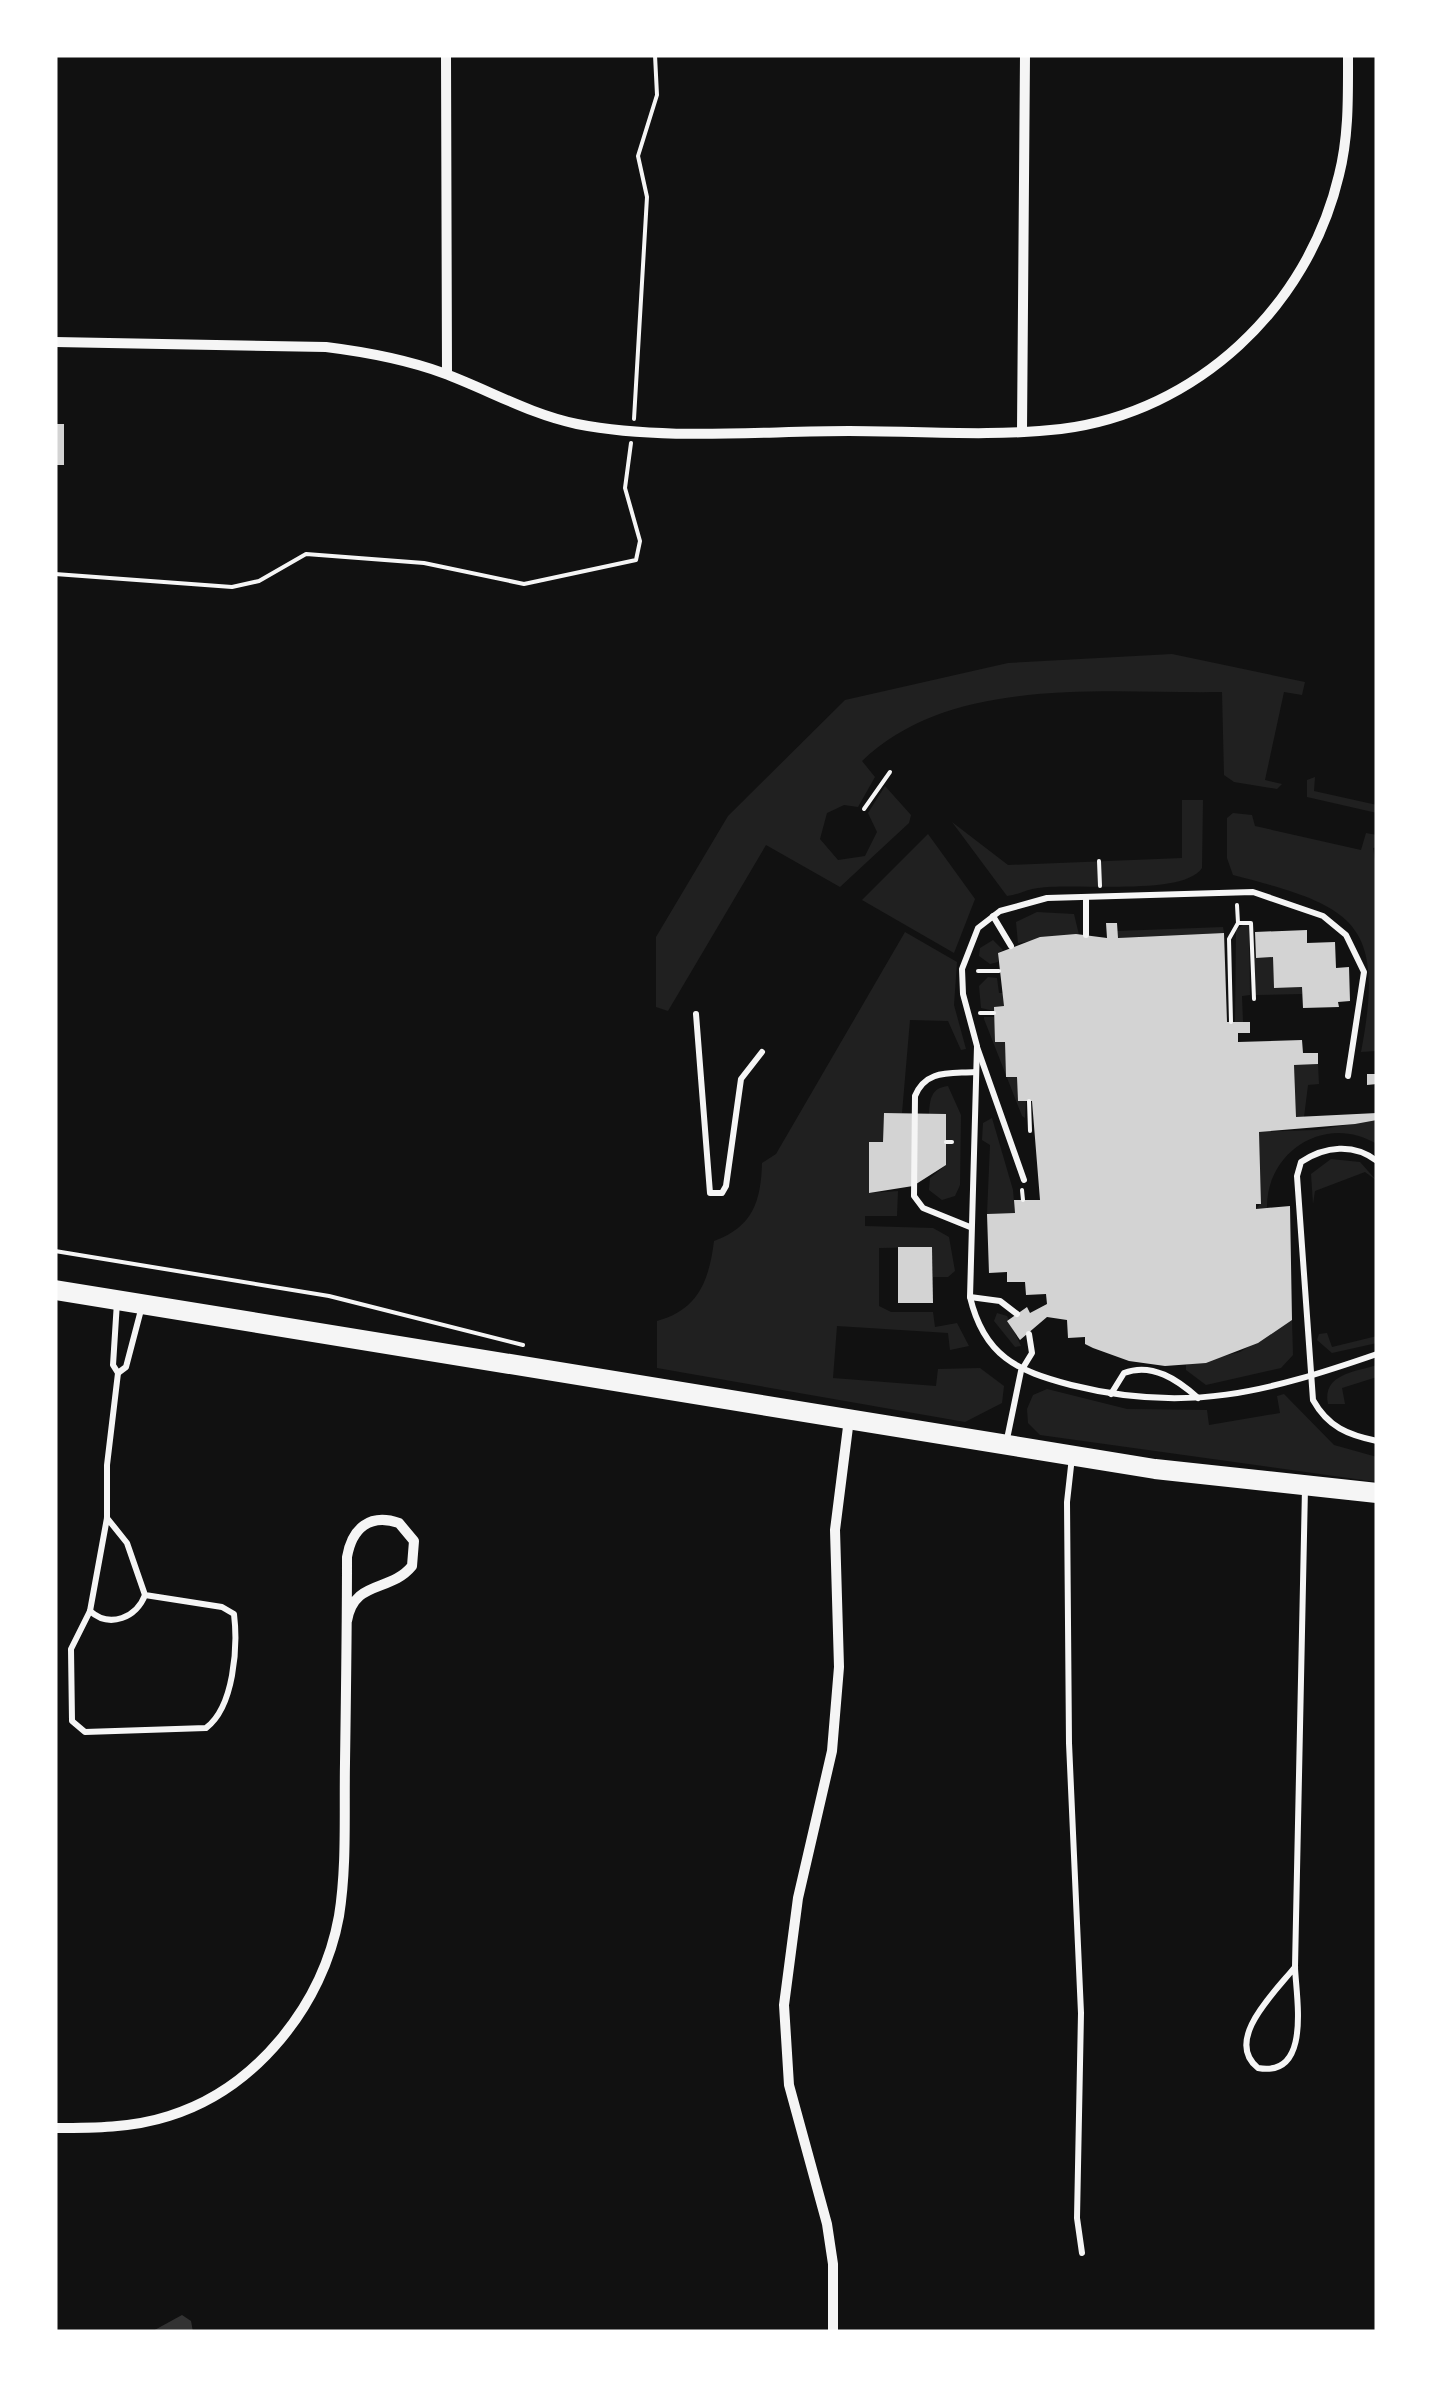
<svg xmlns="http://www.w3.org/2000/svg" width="1432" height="2387" font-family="Lato,sans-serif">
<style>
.green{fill:#202020}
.water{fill:#333}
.building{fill:#d3d3d3}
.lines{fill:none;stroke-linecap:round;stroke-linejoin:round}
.path{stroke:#f5f5f5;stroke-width:4}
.service{stroke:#f5f5f5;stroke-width:6}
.minor{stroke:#f5f5f5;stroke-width:10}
.trunk{stroke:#f5f5f5;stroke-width:20}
</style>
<rect width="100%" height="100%" fill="#111"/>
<!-- green -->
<g class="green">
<path d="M1172,654L1305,682L1302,695L1284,692L1265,780L1282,784L1277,789L1234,782L1224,775L1222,692C1105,694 952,674 862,761L875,777L858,807L844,805L827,813L820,839L838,860L865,856L877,832L868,813L885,786L911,815L909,823L840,887L766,845L668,1011L656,1007V937L728,816L845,700L1008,663Z"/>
<path d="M1315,777L1314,791L1377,805V813L1307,797V780Z"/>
<path d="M1182,800H1203L1202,868C1183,897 1073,882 1038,888C1027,889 1018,895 1007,896L952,822L1008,865L1182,858Z"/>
<path d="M1233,813L1252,815L1255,826L1361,850L1366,833L1377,835V847L1373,848L1377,871V1057L1376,1051L1361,1052C1386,921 1354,906 1233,875L1227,858V818Z"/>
<path d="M928,834L975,899L954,953L862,900Z"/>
<path d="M1037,912L1074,914L1079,935L1018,943L1016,922Z"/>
<path d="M1243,925H1249L1250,995L1242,996L1243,1022H1235L1236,930Z"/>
<path d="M1223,927L1224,933L1118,938L1117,931Z"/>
<path d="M905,932L957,962L954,1005L966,1049L961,1050L948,1021L910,1020L902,1113H884L883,1142L869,1143V1193L898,1191L897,1216H865V1226L933,1228L949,1237L955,1271L948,1277H933L932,1247L879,1248V1306L891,1312H933L935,1327L957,1323L969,1346L950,1350L948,1333L837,1326L833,1378L936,1386L938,1369L980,1368L1004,1386L1002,1403L965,1422L657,1368V1321C698,1310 709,1281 714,1241C753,1227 761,1201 762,1163L776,1154Z"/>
<path d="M993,940L1003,950L998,953V962L990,964L979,956L980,948Z"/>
<path d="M1273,957L1274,988L1302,987V994L1255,995L1254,958Z"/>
<path d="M988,977L997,978L999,993H1004V1006L995,1007L994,1011L981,1008L979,986Z"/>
<path d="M984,1017H994L1005,1042L1006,1077H1017L1018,1101H1026L1025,1118L1022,1116L984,1019Z"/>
<path d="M1318,1064L1319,1084L1308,1085L1304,1117H1296L1294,1065Z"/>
<path d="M948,1086L961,1115L960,1185L955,1196L942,1200L929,1190L930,1178L946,1165V1115L929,1114C930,1099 931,1088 948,1086Z"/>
<path d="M992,1118L1013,1190L1015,1213L987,1214L990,1145L982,1140L983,1123Z"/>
<path d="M1377,1120V1144C1326,1113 1266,1151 1267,1208L1256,1209L1261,1203L1259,1132L1316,1130Z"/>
<path d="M1331,1159L1360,1162L1376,1180L1365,1172L1315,1191L1313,1204L1311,1174Z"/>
<path d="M997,1313L1007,1316L1021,1346L1015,1347L994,1321Z"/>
<path d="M1292,1320L1293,1355L1281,1368L1206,1385L1186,1370V1365L1240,1352Z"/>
<path d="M1327,1333L1332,1347L1377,1336V1343L1332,1353L1317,1340L1319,1334Z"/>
<path d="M1377,1365V1377L1342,1388L1345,1404H1328C1322,1374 1355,1372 1377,1365Z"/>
<path d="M1047,1389L1127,1409L1207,1410L1209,1425L1280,1413L1277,1396L1284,1394L1334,1445L1377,1457V1482L1040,1435L1028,1423L1027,1409L1033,1395Z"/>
</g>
<!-- water -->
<path class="water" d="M182,2315L191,2321L193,2332H151Z"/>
<!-- building -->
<g class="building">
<rect x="55" y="424" width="9" height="41"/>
<path d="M1106,923H1117L1118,938L1224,933L1227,1022H1250V1033H1238V1042L1302,1040L1303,1053H1318V1064L1294,1065L1296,1117L1377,1113V1120L1355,1124L1259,1132L1261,1204H1256V1209L1290,1206L1292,1320L1258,1343L1206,1363L1165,1366L1129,1361L1093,1348L1085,1344V1337L1068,1338L1067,1320L1047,1317L1020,1340L1007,1321L1027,1307L1030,1313L1047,1304L1046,1294L1026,1295L1025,1282H1007V1272L989,1273L987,1214L1015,1213L1014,1200H1040L1032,1101H1018L1017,1077H1006L1005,1042H995L994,1007L1004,1006L998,953L1040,937L1076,934L1107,938Z"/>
<path d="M1307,930V943L1335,942L1336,968L1349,967L1350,1001L1338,1002L1339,1007L1303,1008L1302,987L1274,988L1273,957L1256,958L1255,932Z"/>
<path d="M1367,1074H1377V1084L1367,1085Z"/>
<path d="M884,1113L946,1114V1165L913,1186L869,1193V1142H883Z"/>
<path d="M898,1247H932L933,1303H898Z"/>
</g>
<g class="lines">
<!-- path -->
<g class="path">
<path d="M634,419L647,197L638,156L657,95L655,55"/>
<path d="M55,574L232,587L259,581L306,554L424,563L524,584L636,560L640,541L625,488L631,443"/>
<path d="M864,809L890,772"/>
<path d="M1099,861L1100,886"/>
<path d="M1238,923H1251L1254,999"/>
<path d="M978,971H999"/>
<path d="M980,1013H994"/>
<path d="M1231,1022L1229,939L1238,923L1237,905"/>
<path d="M1029,1101L1030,1131"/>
<path d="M946,1142H952"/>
<path d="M1022,1190L1023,1200"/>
<path d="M55,1251L329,1296L523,1345"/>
</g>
<!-- service -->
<g class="service">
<path d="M1086,897V935"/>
<path d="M993,916L1011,946"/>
<path d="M696,1014L710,1193H722L726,1186L741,1079L762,1052"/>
<path d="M977,1047L1024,1180"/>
<path d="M1348,1076L1364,972L1346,935L1323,916L1253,892L1047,898L1000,911L978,928L962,969L963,994L977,1046L970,1297C984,1356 1017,1371 1071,1385C1187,1414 1267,1392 1377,1354"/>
<path d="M1377,1161C1354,1143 1325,1146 1301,1162L1297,1176L1313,1400C1328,1427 1348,1435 1377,1441"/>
<path d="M970,1227L923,1208L914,1196L915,1096C926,1069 950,1074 975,1072"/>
<path d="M970,1297L1000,1301L1017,1314"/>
<path d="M117,1302L113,1365L118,1373L126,1367L142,1306"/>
<path d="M1111,1394L1124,1373C1152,1362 1178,1380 1198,1398"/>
<path d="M1007,1439L1021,1371L1032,1353L1029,1334"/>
<path d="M1072,1457L1067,1502L1069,1743L1081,2013L1077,2218L1082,2253"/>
<path d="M107,1518L127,1543L145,1595L222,1607L234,1614C238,1647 234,1707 206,1728L85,1732L72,1721L71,1649L90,1611L107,1518V1465L118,1373"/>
<path d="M90,1611C110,1629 137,1617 145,1595"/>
<path d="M1295,1967C1276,1991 1223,2040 1258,2068C1312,2078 1296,1997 1295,1967L1305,1488"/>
</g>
<!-- minor -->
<g class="minor">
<path d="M446,55L447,374"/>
<path d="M55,342L326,347C366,352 405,359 443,373C489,390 529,414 577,424C665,441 761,431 849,431C919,431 991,437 1061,429C1197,412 1308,307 1339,175C1349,136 1348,95 1348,55"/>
<path d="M1022,431L1025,55"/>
<path d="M55,2128C93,2128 132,2128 169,2116C256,2089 323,2005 339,1916C347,1866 344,1814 345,1763C346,1695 347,1626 347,1557C352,1528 370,1513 399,1523L414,1541L412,1566C390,1593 354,1579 347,1621"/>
<path d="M833,2332V2264L827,2224L789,2085L784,2005L798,1898L832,1751L839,1667L835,1530L849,1419"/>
</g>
<!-- trunk -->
<path class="trunk" d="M55,1290L1155,1469L1377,1493"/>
</g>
<!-- border -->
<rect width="1432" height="2387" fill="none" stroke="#ffffff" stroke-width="115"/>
</svg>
